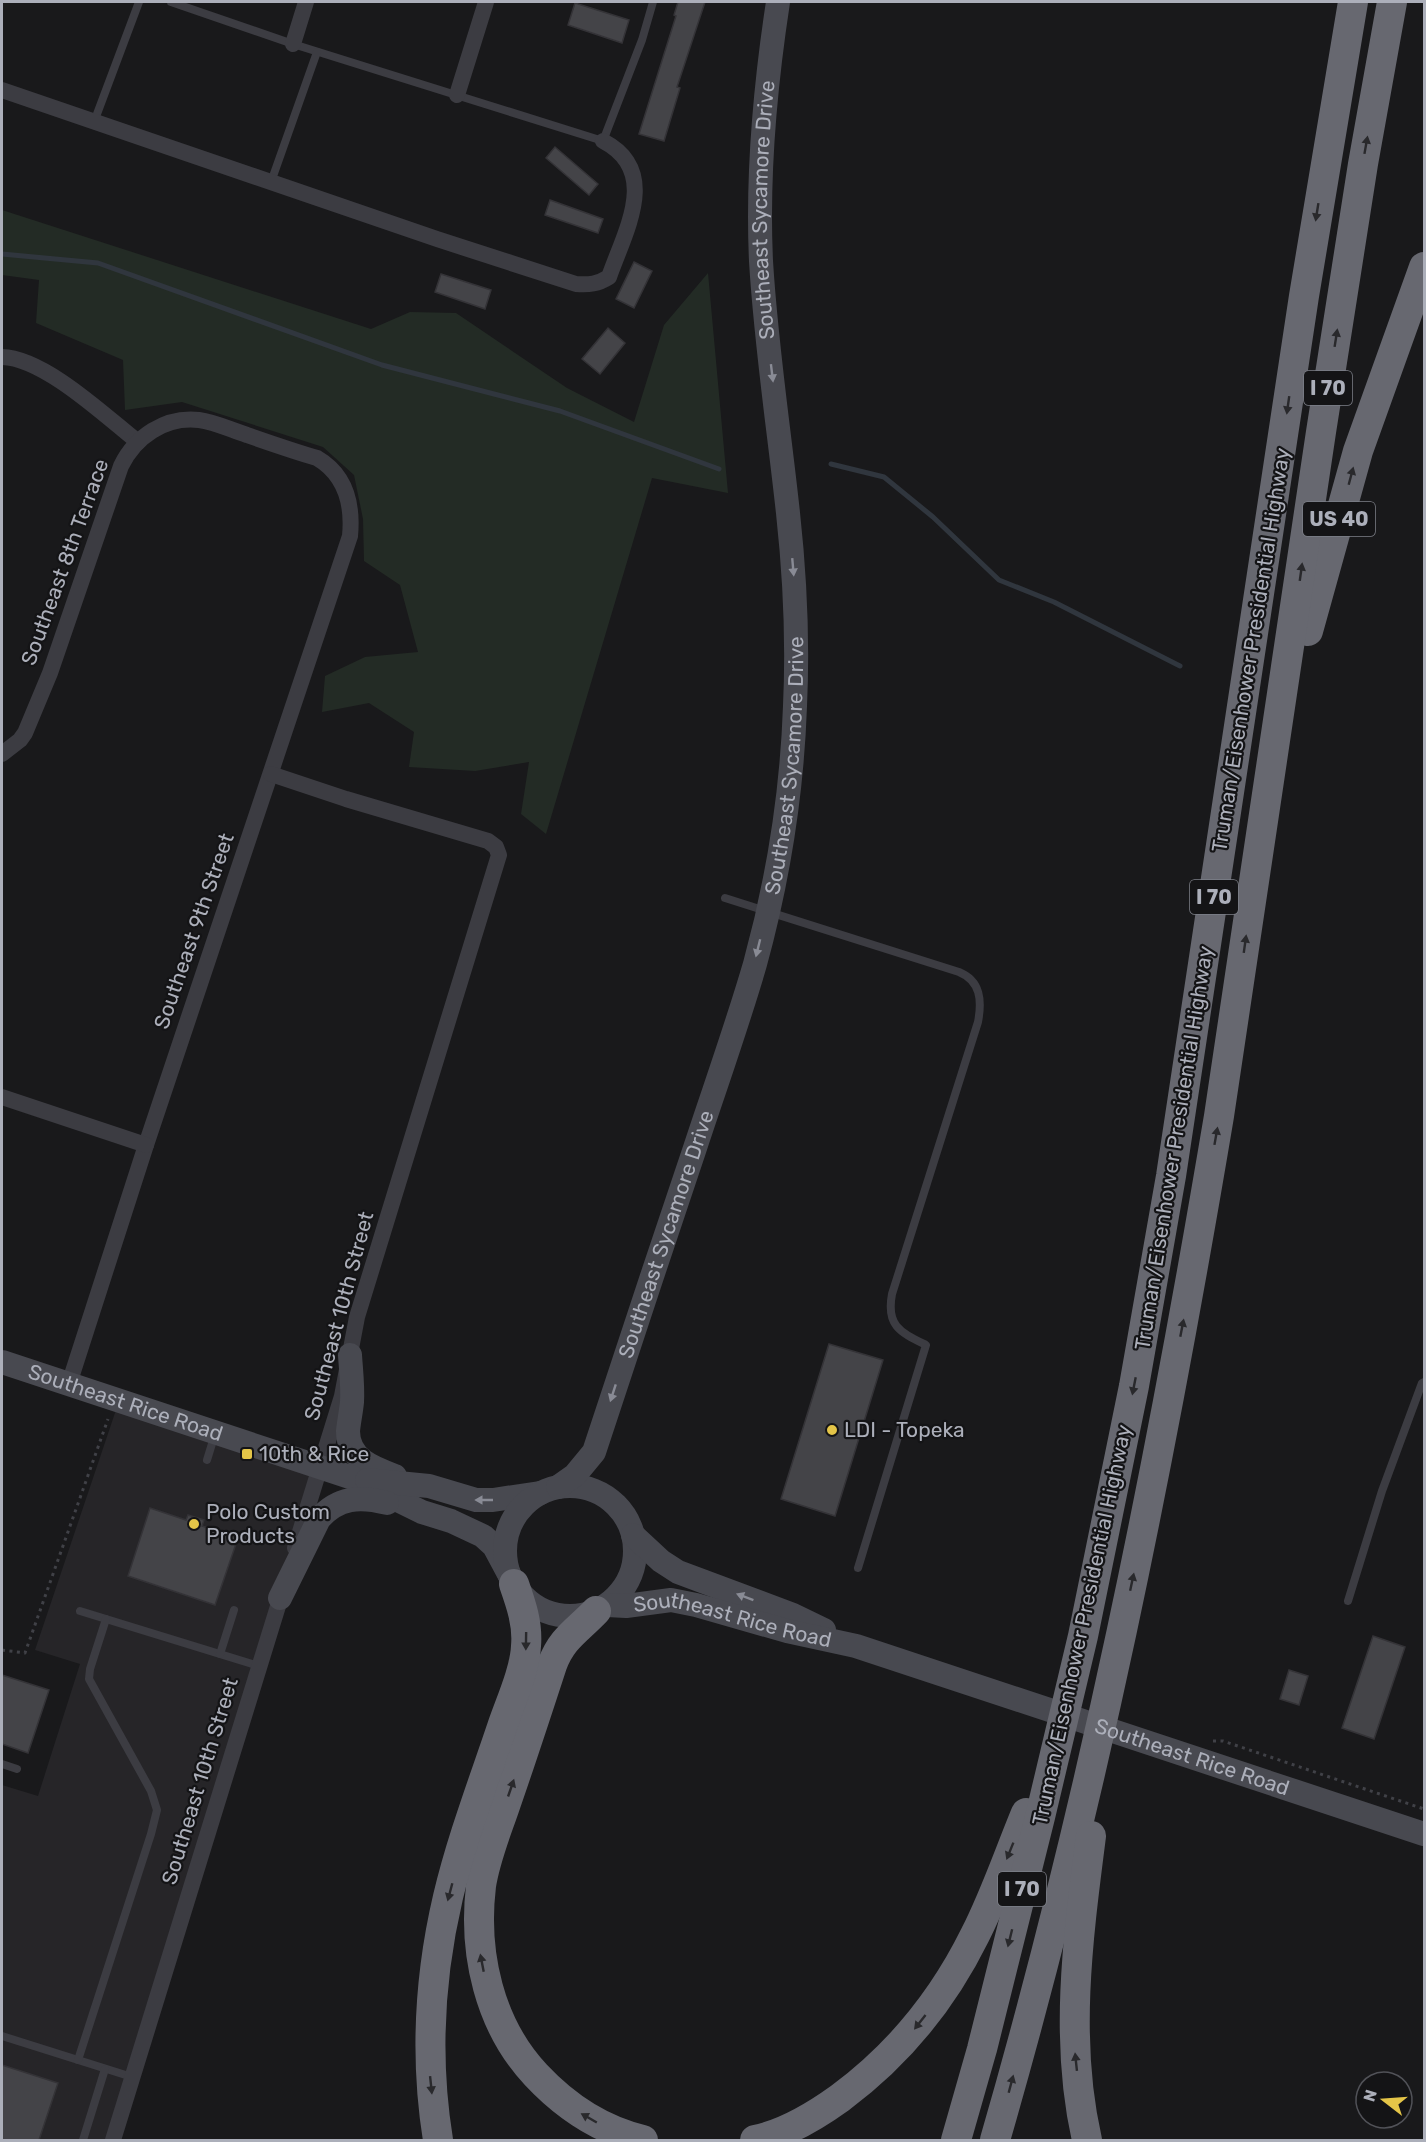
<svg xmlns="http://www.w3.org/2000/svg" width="1426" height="2142" font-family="Rubik,sans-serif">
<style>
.built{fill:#262528}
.green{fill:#232b25}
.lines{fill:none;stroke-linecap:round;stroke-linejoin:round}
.stream{stroke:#30363e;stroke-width:5}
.building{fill:#444448;stroke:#343337;stroke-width:1.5}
.path{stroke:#404147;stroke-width:3;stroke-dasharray:3 4.5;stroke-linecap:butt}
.lane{stroke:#3c3c42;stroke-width:8}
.street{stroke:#3c3c42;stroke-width:16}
.secondary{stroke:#484950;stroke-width:24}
.highway{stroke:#676870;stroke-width:30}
.oneway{fill:#29292c}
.oneway2{fill:#898b95}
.poi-dot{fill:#e4c548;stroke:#141416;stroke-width:2}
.labels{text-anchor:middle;stroke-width:4.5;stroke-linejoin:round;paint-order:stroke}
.shield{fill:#141416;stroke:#7e8089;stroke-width:1.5}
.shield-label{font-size:20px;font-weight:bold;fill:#acafba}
.street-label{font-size:21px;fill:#acafba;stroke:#141416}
.poi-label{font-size:21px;fill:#acafba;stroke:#141416;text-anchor:start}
</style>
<rect width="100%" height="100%" fill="#19191b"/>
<!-- built -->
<path class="built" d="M119,1401L320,1468L113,2140H2V1785L38,1796L80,1664L35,1650Z"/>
<!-- green -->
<path class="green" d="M2,210L371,329L410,312L456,313L567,388L634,422L664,325L708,273L728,493L652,478L546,834L521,814L529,762L475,771L409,767L414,732L369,703L322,712L325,676L365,657L418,652L400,585L364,561L363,519L354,475L323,447L182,402L125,410L123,360L36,323L39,280L2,275Z"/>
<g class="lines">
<!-- stream -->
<g class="stream">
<path d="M2,254L98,263L382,365L560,411L719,469"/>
<path d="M831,464L884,477L933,517L999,580L1054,602L1180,666"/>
</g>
</g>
<!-- building -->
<g class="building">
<path d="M678,2H705L677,87L680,88L664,141L639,134L676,16L674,15Z"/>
<path d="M575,3L629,20L622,43L568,25Z"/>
<path d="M555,147L598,184L589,195L546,158Z"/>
<path d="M550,200L603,219L598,233L545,215Z"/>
<path d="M634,262L652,271L634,308L616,299Z"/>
<path d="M441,274L491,290L485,309L435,292Z"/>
<path d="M608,328L625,343L600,374L582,359Z"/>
<path d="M829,1344L883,1360L835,1516L781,1499Z"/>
<path d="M150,1508L186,1520L188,1515L204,1520L202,1526L238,1538L215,1605L128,1576Z"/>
<path d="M1373,1636L1405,1647L1374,1739L1342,1728Z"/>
<path d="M1289,1670L1308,1676L1299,1705L1280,1699Z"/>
<path d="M2,1675L49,1690L28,1753L2,1744Z"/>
<path d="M2,2065L58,2083L39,2140H2Z"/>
</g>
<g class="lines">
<!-- path -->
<g class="path">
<path d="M2,1650L25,1653L108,1419"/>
<path d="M1213,1741H1223L1424,1809"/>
</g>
<!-- lane -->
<g class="lane">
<path d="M171,2L293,44L603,141L642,40L653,2"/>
<path d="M94,122L139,2"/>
<path d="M271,182L317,52"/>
<path d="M725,898L959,972C981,981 982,1001 978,1022L892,1294C886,1326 900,1332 926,1345L858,1568"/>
<path d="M207,1460L215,1434"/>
<path d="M1348,1601L1382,1491L1422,1383L1424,1382"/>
<path d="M80,1611L259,1666"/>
<path d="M220,1654L234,1610"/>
<path d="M2,1764L17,1769"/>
<path d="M2,2036L132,2077"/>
<path d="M78,2060L151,1834L157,1810L151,1791L89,1679L90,1669L106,1619"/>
<path d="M83,2140L105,2069"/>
</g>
<!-- street -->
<g class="street">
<path d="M293,44L306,2"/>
<path d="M2,90L437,239L576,284C589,285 598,284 609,277C625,231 661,171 603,141"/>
<path d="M457,95L486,2"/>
<path d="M2,357C44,358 104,415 138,442"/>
<path d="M2,754L20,740L25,733L50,673L121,466C135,437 165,416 199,420C215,422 231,430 247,435C270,443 293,451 317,458C346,475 353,504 350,536L146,1145L69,1384"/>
<path d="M271,774L346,799L488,841L496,847L499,855L357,1317L342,1396L295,1548"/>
<path d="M2,1097L146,1145"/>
<path d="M113,2140L283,1590"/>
</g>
<!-- secondary -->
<g class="secondary">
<path d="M350,1355C351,1371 353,1386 352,1402C351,1412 349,1421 348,1431C348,1459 373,1468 395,1476"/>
<path id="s1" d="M2,1362L353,1478L422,1512L451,1521L483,1536L494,1546L509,1574"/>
<path d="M367,1480L429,1486L476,1500H493L540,1493"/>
<circle cx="570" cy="1551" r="65"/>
<path id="s2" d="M558,1487L575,1475L594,1452C627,1351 661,1249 695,1148C715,1087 737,1026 755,964C778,880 792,793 795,706C798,642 795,577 788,513C779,429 766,346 761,261C757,174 765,87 778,2"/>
<path d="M633,1535L661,1561L678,1572L793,1615L824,1630"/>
<path d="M280,1598L319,1519C338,1497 360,1496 387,1503"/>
<path id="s3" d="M607,1605L626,1606L671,1600L696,1605L787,1631L856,1646L1424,1834"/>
</g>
<!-- highway -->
<g class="highway">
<path d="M1308,631L1358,451L1424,267"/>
<path d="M596,1611C577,1631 562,1638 552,1665C537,1711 522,1757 506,1803C497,1830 485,1858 481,1886C473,1953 489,2025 536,2075C566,2107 601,2130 643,2140"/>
<path d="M438,2140C425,2059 429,1978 448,1897C462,1838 484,1781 503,1724C511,1701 525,1670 526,1646C528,1624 521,1604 514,1584"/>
<path d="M755,2140C786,2134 815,2116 840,2098C898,2055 943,2000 975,1935C995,1896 1009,1854 1026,1813"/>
<path d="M956,2140L982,2049L1040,1817L1083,1636L1134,1386L1171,1176L1304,296L1353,2"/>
<path d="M995,2140C1092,1805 1161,1461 1219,1116L1321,432L1363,164L1392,2"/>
<path d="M1087,2140C1064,2040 1078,1937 1091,1836"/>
</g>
</g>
<!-- one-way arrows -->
<defs><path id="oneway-solid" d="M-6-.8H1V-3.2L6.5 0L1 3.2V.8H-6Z" transform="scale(1.5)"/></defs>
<g class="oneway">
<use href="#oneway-solid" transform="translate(1366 145) rotate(-80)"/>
<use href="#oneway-solid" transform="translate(1317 212) rotate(99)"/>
<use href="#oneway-solid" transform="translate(1336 338) rotate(-81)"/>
<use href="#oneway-solid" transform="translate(1288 405) rotate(98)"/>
<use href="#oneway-solid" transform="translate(1351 476) rotate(-75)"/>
<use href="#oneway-solid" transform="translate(1301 572) rotate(-82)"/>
<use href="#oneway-solid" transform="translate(1245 944) rotate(-82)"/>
<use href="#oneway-solid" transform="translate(1216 1136) rotate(-80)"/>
<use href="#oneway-solid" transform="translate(1182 1328) rotate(-79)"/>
<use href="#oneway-solid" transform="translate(1134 1386) rotate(101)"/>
<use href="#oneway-solid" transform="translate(1132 1582) rotate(-78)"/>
<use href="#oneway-solid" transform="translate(526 1641) rotate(91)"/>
<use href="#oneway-solid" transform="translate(511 1788) rotate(-71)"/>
<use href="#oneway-solid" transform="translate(1010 1851) rotate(112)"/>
<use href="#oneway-solid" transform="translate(450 1892) rotate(105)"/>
<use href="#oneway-solid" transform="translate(1010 1938) rotate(104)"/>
<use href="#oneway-solid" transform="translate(482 1963) rotate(-101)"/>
<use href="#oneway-solid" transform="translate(920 2022) rotate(128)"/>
<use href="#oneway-solid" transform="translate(1076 2062) rotate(-96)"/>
<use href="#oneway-solid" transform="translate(1011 2084) rotate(-75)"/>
<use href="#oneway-solid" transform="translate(431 2085) rotate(84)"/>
<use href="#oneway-solid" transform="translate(589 2118) rotate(-150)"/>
</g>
<g class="oneway2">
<use href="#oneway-solid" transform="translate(772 373) rotate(83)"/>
<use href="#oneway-solid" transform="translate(793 567) rotate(85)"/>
<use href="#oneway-solid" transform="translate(758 948) rotate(104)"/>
<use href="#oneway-solid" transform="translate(613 1393) rotate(108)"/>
<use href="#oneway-solid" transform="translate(484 1500) rotate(180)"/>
<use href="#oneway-solid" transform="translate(745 1597) rotate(-159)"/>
</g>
<!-- markers -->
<g class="poi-dot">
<circle cx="832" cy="1430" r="6"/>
<rect x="241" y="1448" width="12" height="12" rx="3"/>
<circle cx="194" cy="1524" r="6"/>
</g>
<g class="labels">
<!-- shield labels -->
<g class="shield">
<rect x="1304" y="371" width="48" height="34" rx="4.5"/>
<rect x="1303" y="502" width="72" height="34" rx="4.5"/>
<rect x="1190" y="880" width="48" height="34" rx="4.5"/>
<rect x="998" y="1872" width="48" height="34" rx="4.5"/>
</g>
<g class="shield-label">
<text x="1328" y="395">I 70</text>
<text x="1339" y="526">US 40</text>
<text x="1214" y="904">I 70</text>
<text x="1022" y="1896">I 70</text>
</g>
<!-- street labels -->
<g class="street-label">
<text dy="7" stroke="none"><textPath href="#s2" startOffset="1324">Southeast Sycamore Drive</textPath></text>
<text transform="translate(65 562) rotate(-70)" y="7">Southeast 8th Terrace</text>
<text transform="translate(1251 650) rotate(-81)" y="7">Truman/Eisenhower Presidential Highway</text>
<text dy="7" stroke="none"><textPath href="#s2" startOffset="766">Southeast Sycamore Drive</textPath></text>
<text transform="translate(194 931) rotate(-71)" y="7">Southeast 9th Street</text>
<text transform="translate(1174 1148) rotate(-81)" y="7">Truman/Eisenhower Presidential Highway</text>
<text dy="7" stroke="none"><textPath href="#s2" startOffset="280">Southeast Sycamore Drive</textPath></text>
<text transform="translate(339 1316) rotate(-75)" y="7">Southeast 10th Street</text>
<text dy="7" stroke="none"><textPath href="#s1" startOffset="130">Southeast Rice Road</textPath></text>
<text dy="7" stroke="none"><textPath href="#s3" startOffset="128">Southeast Rice Road</textPath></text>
<text transform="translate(1082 1625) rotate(-78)" y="7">Truman/Eisenhower Presidential Highway</text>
<text dy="7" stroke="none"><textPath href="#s3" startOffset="609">Southeast Rice Road</textPath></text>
<text transform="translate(200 1781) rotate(-73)" y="7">Southeast 10th Street</text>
</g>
<!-- poi labels -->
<g class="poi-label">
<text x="844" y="1437">LDI - Topeka</text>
<text x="259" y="1461">10th &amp; Rice</text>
<text x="206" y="1519">Polo Custom<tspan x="206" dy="24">Products</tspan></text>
</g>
</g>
<!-- border -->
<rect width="1426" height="2142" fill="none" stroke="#acafba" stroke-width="6"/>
<!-- north arrow -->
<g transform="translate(1384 2100) rotate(287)"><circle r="28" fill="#141416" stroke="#515258" stroke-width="1.5"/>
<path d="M0-4.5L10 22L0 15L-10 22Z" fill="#e4c548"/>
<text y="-9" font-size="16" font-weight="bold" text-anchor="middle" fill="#acafba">N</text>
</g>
</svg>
